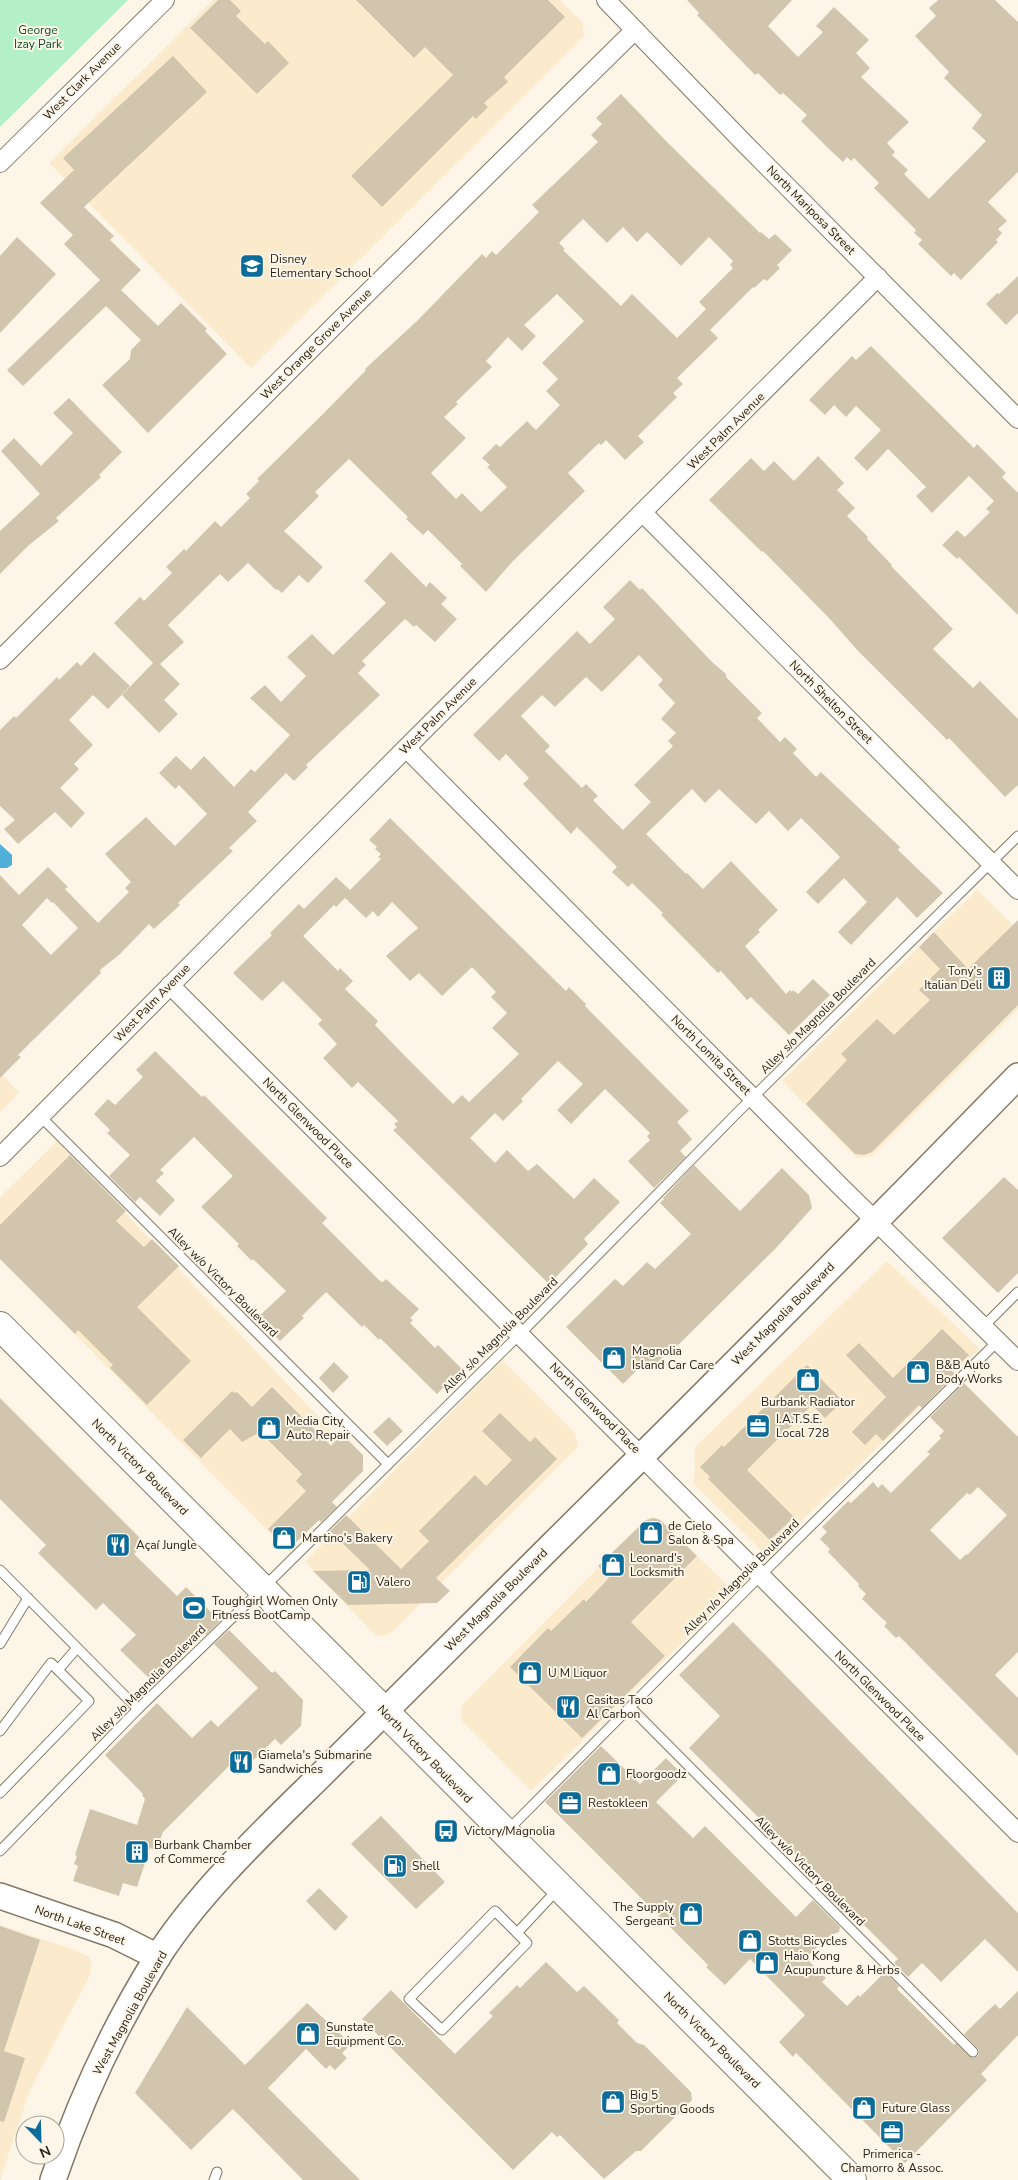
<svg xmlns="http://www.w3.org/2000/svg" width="1018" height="2180" font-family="'Nunito Sans',sans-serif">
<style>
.built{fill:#fbebcc}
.green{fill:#b4f0c7}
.water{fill:#4fafd8}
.building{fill:#d1c5ae;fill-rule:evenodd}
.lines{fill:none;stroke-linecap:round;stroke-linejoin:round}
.lane-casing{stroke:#837863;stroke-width:11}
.street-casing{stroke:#837863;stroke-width:20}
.secondary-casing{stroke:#837863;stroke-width:28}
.primary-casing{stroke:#837863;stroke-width:30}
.lane{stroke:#fff;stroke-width:9}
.street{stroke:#fff;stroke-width:18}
.secondary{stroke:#fff;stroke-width:25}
.primary{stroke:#fff;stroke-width:28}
.labels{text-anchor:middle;stroke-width:4;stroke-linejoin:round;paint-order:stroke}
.park-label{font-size:12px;fill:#114d2c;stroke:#fdf6e8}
.street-label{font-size:12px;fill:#28241b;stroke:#fdf6e8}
.poi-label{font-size:12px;fill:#28241b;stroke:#fdf6e8;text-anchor:start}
</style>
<rect width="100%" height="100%" fill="#fdf6e8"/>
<!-- built -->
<g class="built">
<path d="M213,0H560L583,23L584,36L251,368L49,163Z"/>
<path d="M977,890L1018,930V1009L872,1156L857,1158L782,1081Z"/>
<path d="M0,1072L19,1093L0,1112Z"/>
<path d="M57,1141L364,1465L286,1549L0,1258V1197Z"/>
<path d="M887,1261L980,1349L766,1555L694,1484L695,1447Z"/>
<path d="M502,1360L575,1433L578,1447L390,1634L376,1636L305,1562Z"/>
<path d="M653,1517L660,1519L734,1592L531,1791L461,1720L462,1705L646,1520Z"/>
<path d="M0,1925L75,1950L89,1957L92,1966L90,1975L30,2090L0,2180Z"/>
</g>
<!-- green -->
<path class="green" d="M0,0H128L0,127Z"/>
<!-- water -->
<path class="water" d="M0,844L12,855V865L7,868H0Z"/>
<!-- building -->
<g class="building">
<path d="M218,0H230L241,11L236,16L265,44L268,41L289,63L257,94L190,28Z"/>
<path d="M356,0H548L565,17L504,77L508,82L484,103L488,107L476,119L473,116L382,207L351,176L453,75L425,47L414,58Z"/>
<path d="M687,0H792L768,26L798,57L823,32L816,26L834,7L869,40L856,53L870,68L861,77L909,122L887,143L895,152L892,155L908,170L904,174L929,199L986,141L972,128L982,115L944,78L949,72L915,36L936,16L929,8L938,0H995L1018,22V172L988,202L1007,221L998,229L1002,233L996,240L998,242L961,280L954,273L951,276L918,244L922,240L914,233L916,230L874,188L879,183L854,158L851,161L847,157L843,162L829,149L801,121L807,115L783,93L780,95L758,73L755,75L697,15L699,13Z"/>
<path d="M173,56L207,92L84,207L114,236L110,240L141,270L121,290L158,326L181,303L207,329L205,331L227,354L148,433L102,385L130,359L131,350L141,340L106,306L23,386L7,370L100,280L64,244L73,235L40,203L74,170L63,158Z"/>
<path d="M621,94L667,142L760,233L761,232L769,239L775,234L792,250L777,265L780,268L767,281L764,279L754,288L753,287L710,330L718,338L677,378L683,384L673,393L677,397L638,436L644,442L625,460L606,440L601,445L599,443L568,473L585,491L512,562L486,592L460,566L462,564L428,530L423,535L406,519L408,517L349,459L315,492L319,496L284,531L323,567L308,583L299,575L282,593L277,589L276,590L248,563L228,582L220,574L168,625L184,642L160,664L180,684L164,700L178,714L159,733L122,695L153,663L114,623L140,597L144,601L172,573L166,567L184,549L186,551L215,521L221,527L250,498L246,494L259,481L257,479L323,414L366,370L365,369L418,320L482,254L486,258L492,251L496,255L539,212L532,205L598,142L591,135L602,124L596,118ZM583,219L607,243L623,227L637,242L647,232L681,266L709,237L733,261L730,265L733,268L699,302L706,309L677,338L632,294L621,306L563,250L565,249L559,243ZM557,294L584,321L542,363L558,379L546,391L560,405L536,430L527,421L500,447L496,444L482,458L490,465L487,467L507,487L481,512L462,493L456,499L431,473L466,438L444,417L458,404L456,402L492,367L486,361L508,337L522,351L536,336L524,325Z"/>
<path d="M17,237L56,274L0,333V256Z"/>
<path d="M1018,276V313L1006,325L986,304L997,293L999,294Z"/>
<path d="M871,346L974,448L977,444L1006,473L1002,477L1018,493V615L959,557L957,559L942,545L957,530L965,537L990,512L986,509L994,501L969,476L932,513L916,496L926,487L888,449L867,471L854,458L881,430L856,406L846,417L834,405L825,415L809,400L852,356L856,360Z"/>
<path d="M69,398L122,452L99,475L101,477L56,518L59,521L29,545L0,574V531L40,494L1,451L14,438L41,466L73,433L53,413Z"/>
<path d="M818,456L844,483L837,490L855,508L847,516L868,537L867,539L892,565L891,566L953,629L933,649L973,688L980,681L1018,719V785L1005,797L949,738L947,740L858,651L829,618L763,551L762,552L709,500L751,458L764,471L774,461L794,481Z"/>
<path d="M391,552L426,587L430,582L447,598L441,604L457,619L435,642L416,625L414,627L405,619L362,661L366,665L358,673L380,695L306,765L308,767L294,781L286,773L248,812L257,821L229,848L233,851L178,903L180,905L154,929L149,924L120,954L100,970L101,973L18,1055L21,1057L0,1078V875L19,895L48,867L68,887L65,889L98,923L129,892L125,888L131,882L105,854L146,817L175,846L207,814L179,785L175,789L159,773L176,756L191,770L204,756L234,787L251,769L255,772L290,735L250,698L265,685L281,702L306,676L287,657L312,634L333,655L386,603L364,581ZM47,898L52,903L53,902L78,928L51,955L22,925Z"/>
<path d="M630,580L640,590L642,588L712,662L726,674V677L762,713L757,718L780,742L785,737L797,749L793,753L816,777L821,772L900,847L898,850L943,893L917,918L897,897L851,945L838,932L867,902L844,878L818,904L806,892L840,857L801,818L788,831L769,811L756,824L719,789L705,803L692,789L646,834L686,874L687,873L703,889L731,861L778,910L758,930L760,932L745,946L786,994L790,990L792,992L793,990L798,994L813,979L830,995L789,1035L751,997L747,1000L721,971L718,973L661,915L663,913L632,883L628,887L612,872L617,867L577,827L571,834L523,784L529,778L506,754L499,761L473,735L577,631L590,644L615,619L603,607ZM639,655L663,680L658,685L675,703L661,719L676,733L668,741L673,746L634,785L651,802L623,830L593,800L598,796L586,784L582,788L545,751L550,746L521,716L542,695L555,707L586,677L602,692Z"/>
<path d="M94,652L130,686L108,709L93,695L69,720L93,745L74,764L79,769L60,788L85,813L71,828L55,812L18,844L4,829L15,820L0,806V730L14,716L16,718L57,677L59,680L77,662L81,666Z"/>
<path d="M390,818L566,991L569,987L586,1004L585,1006L689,1111L677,1122L692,1139L680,1151L686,1157L654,1188L628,1161L650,1140L647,1136L650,1133L605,1089L571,1124L557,1110L583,1084L558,1061L521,1099L523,1101L503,1121L495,1113L470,1138L495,1163L507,1150L528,1171L537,1164L574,1199L594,1178L620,1202L584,1239L588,1244L549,1284L393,1130L397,1127L394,1124L398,1121L358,1082L352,1088L323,1058L337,1044L318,1024L322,1020L283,981L262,1001L233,973L272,935L270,933L299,904L304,909L336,877L350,890L381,859L378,857L381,854L375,849L377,847L369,840ZM345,898L366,918L373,911L378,917L392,902L418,928L386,956L410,981L419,973L442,996L472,967L496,992L491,997L507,1013L492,1028L519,1054L469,1102L462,1095L453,1104L403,1054L375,1025L378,1021L345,989L353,981L340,968L338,971L303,936L334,905L336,907Z"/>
<path d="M1018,920V1005L872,1152L864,1155L855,1154L806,1104L847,1060L841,1054L877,1019L894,1035L930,1000L919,990L940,969L919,947L934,932L968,969Z"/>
<path d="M155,1051L202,1097L204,1095L327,1218L322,1223L380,1281L383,1282L386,1279L419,1309L410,1318L413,1320L410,1323L435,1348L438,1345L462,1369L437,1394L380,1338L379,1340L364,1325L362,1327L326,1292L302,1316L304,1318L280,1341L258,1317L286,1291L253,1259L252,1261L237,1246L239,1244L201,1207L233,1176L194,1137L160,1170L164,1173L156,1181L175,1200L160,1216L140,1197L135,1202L109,1176L130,1155L107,1133L110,1130L94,1114L108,1099L115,1105L143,1077L136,1070Z"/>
<path d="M70,1155L126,1211L116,1221L144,1247L152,1239L179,1266L137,1307L191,1361L147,1405L110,1368L113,1365L78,1330L75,1334L0,1259V1225Z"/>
<path d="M694,1165L740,1211L782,1168L809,1195L812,1208L776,1248L668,1355L667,1353L648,1371L642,1365L623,1384L566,1327L615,1279L623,1286L647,1262L655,1269L691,1234L660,1203L664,1199L663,1198Z"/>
<path d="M1004,1177L1018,1190V1273L998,1293L942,1238Z"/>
<path d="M942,1329L969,1355L952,1371L955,1374L922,1408L919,1405L883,1441L876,1434L865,1445L852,1432L886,1397L846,1355L859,1343L893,1378Z"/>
<path d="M334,1362L349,1377L333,1393L319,1378Z"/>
<path d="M807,1365L843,1401L825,1418L812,1405L747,1470L794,1517L770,1540L708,1479L710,1477L700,1467L722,1445L724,1447Z"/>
<path d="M964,1383L1018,1437V1652L995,1675L1018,1698V1756L899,1636L896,1638L884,1626L887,1623L862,1599L866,1594L858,1586L859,1584L828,1552L830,1549L820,1539L827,1532L822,1527L848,1501L851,1503L873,1482L878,1488L882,1484L891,1493L930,1454L927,1452L941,1438L939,1436L944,1431L930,1417ZM978,1487L1007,1515L967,1555L966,1554L960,1560L930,1530L967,1493L970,1495Z"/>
<path d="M272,1387L331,1446L342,1434L363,1455V1471L332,1502L337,1507L321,1522L319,1520L289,1549L268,1529L306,1491L296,1481L302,1474L260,1432L242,1442L230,1429L201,1458L183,1440L232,1391L235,1393L237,1392L252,1407Z"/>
<path d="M0,1398L145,1543L134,1554L177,1596L186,1587L220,1621L206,1635L201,1630L151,1680L120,1650L136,1635L103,1603L96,1610L38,1553L46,1545L0,1499Z"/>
<path d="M500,1413L530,1442L535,1437L557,1459L436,1578L450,1591L437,1603L348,1605L313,1571L370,1570L330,1531L346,1515L401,1569L429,1541L419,1531L475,1475L486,1486L512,1460L482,1431Z"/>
<path d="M389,1417L403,1431L387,1446L373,1432Z"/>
<path d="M653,1518L660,1520L697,1556L631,1622L665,1656L582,1738L510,1667L548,1628L551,1631L584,1599L586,1602L609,1578L598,1566L646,1520Z"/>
<path d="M733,1622L1018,1913V1972L985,1939L941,1982L922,1963L908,1977L894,1963L898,1959L848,1909L845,1915L822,1891L827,1886L689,1748L720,1716L679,1675Z"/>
<path d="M229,1630L272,1673L275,1671L303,1700L301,1726L281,1745L275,1739L238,1775L229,1766L163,1832L156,1850L150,1848L137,1887L123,1883L119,1896L73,1881L78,1866L74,1864L77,1856L75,1855L90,1809L137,1825L145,1799L142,1795L143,1794L105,1755L157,1703L192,1738L211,1720L218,1727L258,1688L214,1644Z"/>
<path d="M601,1746L640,1784L666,1758L683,1775L656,1802L693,1838L705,1826L796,1917L813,1900L840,1927L839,1932L829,1936L806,1958L826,1978L822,1982L847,2006L858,1995L860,1997L885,1972L899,1986L897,1989L954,2045L956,2043L969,2056L974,2058L978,2056L979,2050L964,2034L995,2004L1000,2009L1018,1991V2035L981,2074L987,2080L905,2163L796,2053L793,2057L779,2042L805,2015L750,1959L725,1985L706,1967L708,1965L545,1802Z"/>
<path d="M381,1816L445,1882L416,1909L351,1844Z"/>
<path d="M319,1888L348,1917L335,1931L306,1901Z"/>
<path d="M0,1926L40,1940L4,2051L25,2058L4,2122L0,2121Z"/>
<path d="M546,1962L577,1992L584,1986L619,2020L617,2023L637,2043L644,2045L691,2092L692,2100L641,2151H636L604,2179L560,2135L557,2137L552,2132L513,2170L362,2019L391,1990L455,2054L493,2016L489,2013L517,1985L520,1988Z"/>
<path d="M307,2003L351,2044L342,2053L347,2058L335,2070L330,2065L326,2069L306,2049L268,2088L360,2180H303L233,2109L191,2150L135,2093L187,2007L245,2065Z"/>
</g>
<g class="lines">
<defs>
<g id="lane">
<path d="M41,1117L388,1464"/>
<path d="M984,1326L1018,1292"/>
<path d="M0,1570L138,1709"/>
<path d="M0,1644L28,1598"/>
<path d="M58,1670L77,1648"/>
<path d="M630,1707L973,2052"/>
<path d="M0,1731L51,1663L89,1701L0,1793"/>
<path d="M508,1830L760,1576L998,1341"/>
<path d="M0,1851L138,1709L262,1589L520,1334L737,1113L1018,836"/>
<path d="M495,1911L527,1943L442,2030L409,1999Z"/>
<path d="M517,1933L558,1889"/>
<path d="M214,2180L217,2172"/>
</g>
<g id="street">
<path d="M606,0L744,143L1018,419"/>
<path d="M0,163L165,0"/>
<path d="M643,513L1018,890"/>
<path d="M0,660L342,318L635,30"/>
<path d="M406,748L841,1187L1018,1361"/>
<path d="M170,985L1018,1833"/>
<path d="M0,1157L406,748L878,277"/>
</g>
<g id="secondary">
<path d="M0,1896L114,1935L158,1957"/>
<path d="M53,2180C79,2103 114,2027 157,1958C198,1893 265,1830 320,1776C397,1699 474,1622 552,1545C709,1390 864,1234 1018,1076"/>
</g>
<path id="primary" d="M0,1326L852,2180"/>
</defs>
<!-- lane casing -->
<use href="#lane" class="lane-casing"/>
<!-- street casing -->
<use href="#street" class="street-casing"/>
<!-- secondary casing -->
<use href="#secondary" class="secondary-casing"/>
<!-- primary casing -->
<use href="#primary" class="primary-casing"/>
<!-- lane -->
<use href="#lane" class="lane"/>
<!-- street -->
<use href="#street" class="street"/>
<!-- secondary -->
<use href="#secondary" class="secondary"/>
<!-- primary -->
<use href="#primary" class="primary"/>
</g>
<!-- icons -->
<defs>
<symbol id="school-square" viewBox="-11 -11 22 22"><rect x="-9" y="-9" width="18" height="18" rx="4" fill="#0b6c9a" stroke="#fdf6e8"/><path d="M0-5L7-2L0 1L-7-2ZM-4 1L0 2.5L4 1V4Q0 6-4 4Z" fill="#fff"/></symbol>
<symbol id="building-square" viewBox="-11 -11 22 22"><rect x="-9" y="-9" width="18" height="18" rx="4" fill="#0b6c9a" stroke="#fdf6e8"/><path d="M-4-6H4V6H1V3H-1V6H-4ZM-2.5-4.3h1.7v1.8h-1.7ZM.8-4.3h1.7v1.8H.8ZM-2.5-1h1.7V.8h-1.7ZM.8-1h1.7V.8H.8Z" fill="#fff"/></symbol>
<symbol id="shop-square" viewBox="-11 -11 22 22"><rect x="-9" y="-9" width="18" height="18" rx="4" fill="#0b6c9a" stroke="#fdf6e8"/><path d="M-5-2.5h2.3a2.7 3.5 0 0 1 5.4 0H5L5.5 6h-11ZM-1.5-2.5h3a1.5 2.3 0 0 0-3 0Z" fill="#fff"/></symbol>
<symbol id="office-square" viewBox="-11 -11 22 22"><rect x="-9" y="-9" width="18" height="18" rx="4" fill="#0b6c9a" stroke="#fdf6e8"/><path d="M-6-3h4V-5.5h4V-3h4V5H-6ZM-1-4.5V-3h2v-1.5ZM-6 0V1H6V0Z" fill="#fff"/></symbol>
<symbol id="restaurant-square" viewBox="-11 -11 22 22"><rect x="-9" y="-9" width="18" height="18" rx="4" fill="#0b6c9a" stroke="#fdf6e8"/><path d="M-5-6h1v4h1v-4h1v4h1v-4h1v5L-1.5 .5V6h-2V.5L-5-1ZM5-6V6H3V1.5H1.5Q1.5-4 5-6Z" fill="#fff"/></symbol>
<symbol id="fuel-square" viewBox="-11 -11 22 22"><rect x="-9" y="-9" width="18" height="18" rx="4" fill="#0b6c9a" stroke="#fdf6e8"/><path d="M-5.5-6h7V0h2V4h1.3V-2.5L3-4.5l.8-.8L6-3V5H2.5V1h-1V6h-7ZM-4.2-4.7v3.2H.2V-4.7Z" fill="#fff"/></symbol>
<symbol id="stadium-square" viewBox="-11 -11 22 22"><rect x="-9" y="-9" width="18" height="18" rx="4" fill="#0b6c9a" stroke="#fdf6e8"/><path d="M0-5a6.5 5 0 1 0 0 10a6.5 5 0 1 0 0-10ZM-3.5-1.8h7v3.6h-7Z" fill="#fff"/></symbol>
<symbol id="bus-square" viewBox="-11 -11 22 22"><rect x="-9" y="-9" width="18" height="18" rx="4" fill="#0b6c9a" stroke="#fdf6e8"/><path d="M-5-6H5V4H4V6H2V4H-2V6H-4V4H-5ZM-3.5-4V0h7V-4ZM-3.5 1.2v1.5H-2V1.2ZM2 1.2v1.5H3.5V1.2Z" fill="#fff"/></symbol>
</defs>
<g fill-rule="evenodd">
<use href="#school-square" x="238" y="252" width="28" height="28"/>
<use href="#building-square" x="985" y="964" width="28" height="28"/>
<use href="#shop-square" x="600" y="1344" width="28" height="28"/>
<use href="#shop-square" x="904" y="1358" width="28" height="28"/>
<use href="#shop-square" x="794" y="1366" width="28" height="28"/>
<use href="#office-square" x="744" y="1412" width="28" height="28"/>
<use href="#shop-square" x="255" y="1414" width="28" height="28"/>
<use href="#shop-square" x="637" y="1519" width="28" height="28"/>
<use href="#shop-square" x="270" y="1524" width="28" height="28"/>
<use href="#restaurant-square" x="104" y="1531" width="28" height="28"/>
<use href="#shop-square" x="599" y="1551" width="28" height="28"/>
<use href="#fuel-square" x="345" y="1568" width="28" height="28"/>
<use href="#stadium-square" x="180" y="1594" width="28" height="28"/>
<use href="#shop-square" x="516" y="1659" width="28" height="28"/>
<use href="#restaurant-square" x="554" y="1693" width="28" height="28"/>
<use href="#restaurant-square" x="227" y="1748" width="28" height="28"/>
<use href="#shop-square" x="595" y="1760" width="28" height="28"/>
<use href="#office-square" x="556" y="1789" width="28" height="28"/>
<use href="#bus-square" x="432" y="1817" width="28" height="28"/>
<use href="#building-square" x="123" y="1838" width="28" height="28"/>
<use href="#fuel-square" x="381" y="1852" width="28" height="28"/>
<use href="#shop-square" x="677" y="1900" width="28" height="28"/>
<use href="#shop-square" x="736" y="1927" width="28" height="28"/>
<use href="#shop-square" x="753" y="1949" width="28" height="28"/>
<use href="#shop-square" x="294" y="2020" width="28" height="28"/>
<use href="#shop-square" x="599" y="2088" width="28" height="28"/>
<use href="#shop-square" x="850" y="2094" width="28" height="28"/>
<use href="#office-square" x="878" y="2118" width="28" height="28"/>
</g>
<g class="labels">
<!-- park labels -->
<g class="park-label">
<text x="38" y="34">George<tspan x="38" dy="14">Izay Park</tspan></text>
</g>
<!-- street labels -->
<g class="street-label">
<text transform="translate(82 81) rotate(-45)" y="4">West Clark Avenue</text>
<text transform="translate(811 210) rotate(45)" y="4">North Mariposa Street</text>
<text transform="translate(316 344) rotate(-45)" y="4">West Orange Grove Avenue</text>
<text transform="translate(726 431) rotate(-45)" y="4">West Palm Avenue</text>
<text transform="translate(831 702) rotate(45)" y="4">North Shelton Street</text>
<text transform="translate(438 716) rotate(-45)" y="4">West Palm Avenue</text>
<text transform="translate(152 1003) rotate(-46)" y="4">West Palm Avenue</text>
<text transform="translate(818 1016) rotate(-45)" y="4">Alley s/o Magnolia Boulevard</text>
<text transform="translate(711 1055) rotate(45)" y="4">North Lomita Street</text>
<text transform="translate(308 1123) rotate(45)" y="4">North Glenwood Place</text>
<text transform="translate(223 1282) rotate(45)" y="4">Alley w/o Victory Boulevard</text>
<text transform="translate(783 1314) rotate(-45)" y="4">West Magnolia Boulevard</text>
<text transform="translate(500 1335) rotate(-45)" y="4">Alley s/o Magnolia Boulevard</text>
<text transform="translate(595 1408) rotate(45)" y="4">North Glenwood Place</text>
<text transform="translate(140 1467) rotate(45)" y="4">North Victory Boulevard</text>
<text transform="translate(741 1577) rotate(-45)" y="4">Alley n/o Magnolia Boulevard</text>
<text transform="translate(496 1600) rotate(-45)" y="4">West Magnolia Boulevard</text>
<text transform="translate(148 1683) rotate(-45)" y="4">Alley s/o Magnolia Boulevard</text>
<text transform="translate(880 1696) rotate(45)" y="4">North Glenwood Place</text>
<text transform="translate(425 1754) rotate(46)" y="4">North Victory Boulevard</text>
<text transform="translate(810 1871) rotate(45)" y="4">Alley w/o Victory Boulevard</text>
<text transform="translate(80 1925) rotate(20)" y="4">North Lake Street</text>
<text transform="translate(130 2013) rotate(-61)" y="4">West Magnolia Boulevard</text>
<text transform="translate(712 2040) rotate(45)" y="4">North Victory Boulevard</text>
</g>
<!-- poi labels -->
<g class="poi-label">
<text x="270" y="263">Disney<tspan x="270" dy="14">Elementary School</tspan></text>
<text x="982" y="975" text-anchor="end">Tony's<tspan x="982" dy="14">Italian Deli</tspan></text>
<text x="632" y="1355">Magnolia<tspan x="632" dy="14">Island Car Care</tspan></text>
<text x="936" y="1369">B&amp;B Auto<tspan x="936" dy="14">Body Works</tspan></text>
<text x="808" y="1406" text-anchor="middle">Burbank Radiator</text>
<text x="776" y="1423">I.A.T.S.E.<tspan x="776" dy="14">Local 728</tspan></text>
<text x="286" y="1425">Media City<tspan x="286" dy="14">Auto Repair</tspan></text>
<text x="668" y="1530">de Cielo<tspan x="668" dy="14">Salon &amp; Spa</tspan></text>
<text x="302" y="1542">Martino's Bakery</text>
<text x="136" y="1549">Açaí Jungle</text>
<text x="630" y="1562">Leonard's<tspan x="630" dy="14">Locksmith</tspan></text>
<text x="376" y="1586">Valero</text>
<text x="212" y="1605">Toughgirl Women Only<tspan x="212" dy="14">Fitness BootCamp</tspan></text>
<text x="548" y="1677">U M Liquor</text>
<text x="586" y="1704">Casitas Taco<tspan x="586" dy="14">Al Carbon</tspan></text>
<text x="258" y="1759">Giamela's Submarine<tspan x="258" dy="14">Sandwiches</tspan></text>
<text x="626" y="1778">Floorgoodz</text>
<text x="588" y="1807">Restokleen</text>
<text x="464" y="1835">Victory/Magnolia</text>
<text x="154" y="1849">Burbank Chamber<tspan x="154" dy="14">of Commerce</tspan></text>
<text x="412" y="1870">Shell</text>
<text x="674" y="1911" text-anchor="end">The Supply<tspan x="674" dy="14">Sergeant</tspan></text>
<text x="768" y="1945">Stotts Bicycles</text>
<text x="784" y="1960">Haio Kong<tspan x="784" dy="14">Acupuncture &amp; Herbs</tspan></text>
<text x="326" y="2031">Sunstate<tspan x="326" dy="14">Equipment Co.</tspan></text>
<text x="630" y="2099">Big 5<tspan x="630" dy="14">Sporting Goods</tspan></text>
<text x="882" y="2112">Future Glass</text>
<text x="892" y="2158" text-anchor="middle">Primerica -<tspan x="892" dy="14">Chamorro &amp; Assoc.</tspan></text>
</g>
</g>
<!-- north arrow -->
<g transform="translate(40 2140) rotate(157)"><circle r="24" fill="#fdf6e8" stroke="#a8a296"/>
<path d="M0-4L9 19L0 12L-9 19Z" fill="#0b6c9a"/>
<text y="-8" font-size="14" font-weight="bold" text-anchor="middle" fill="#28241b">N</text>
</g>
</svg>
